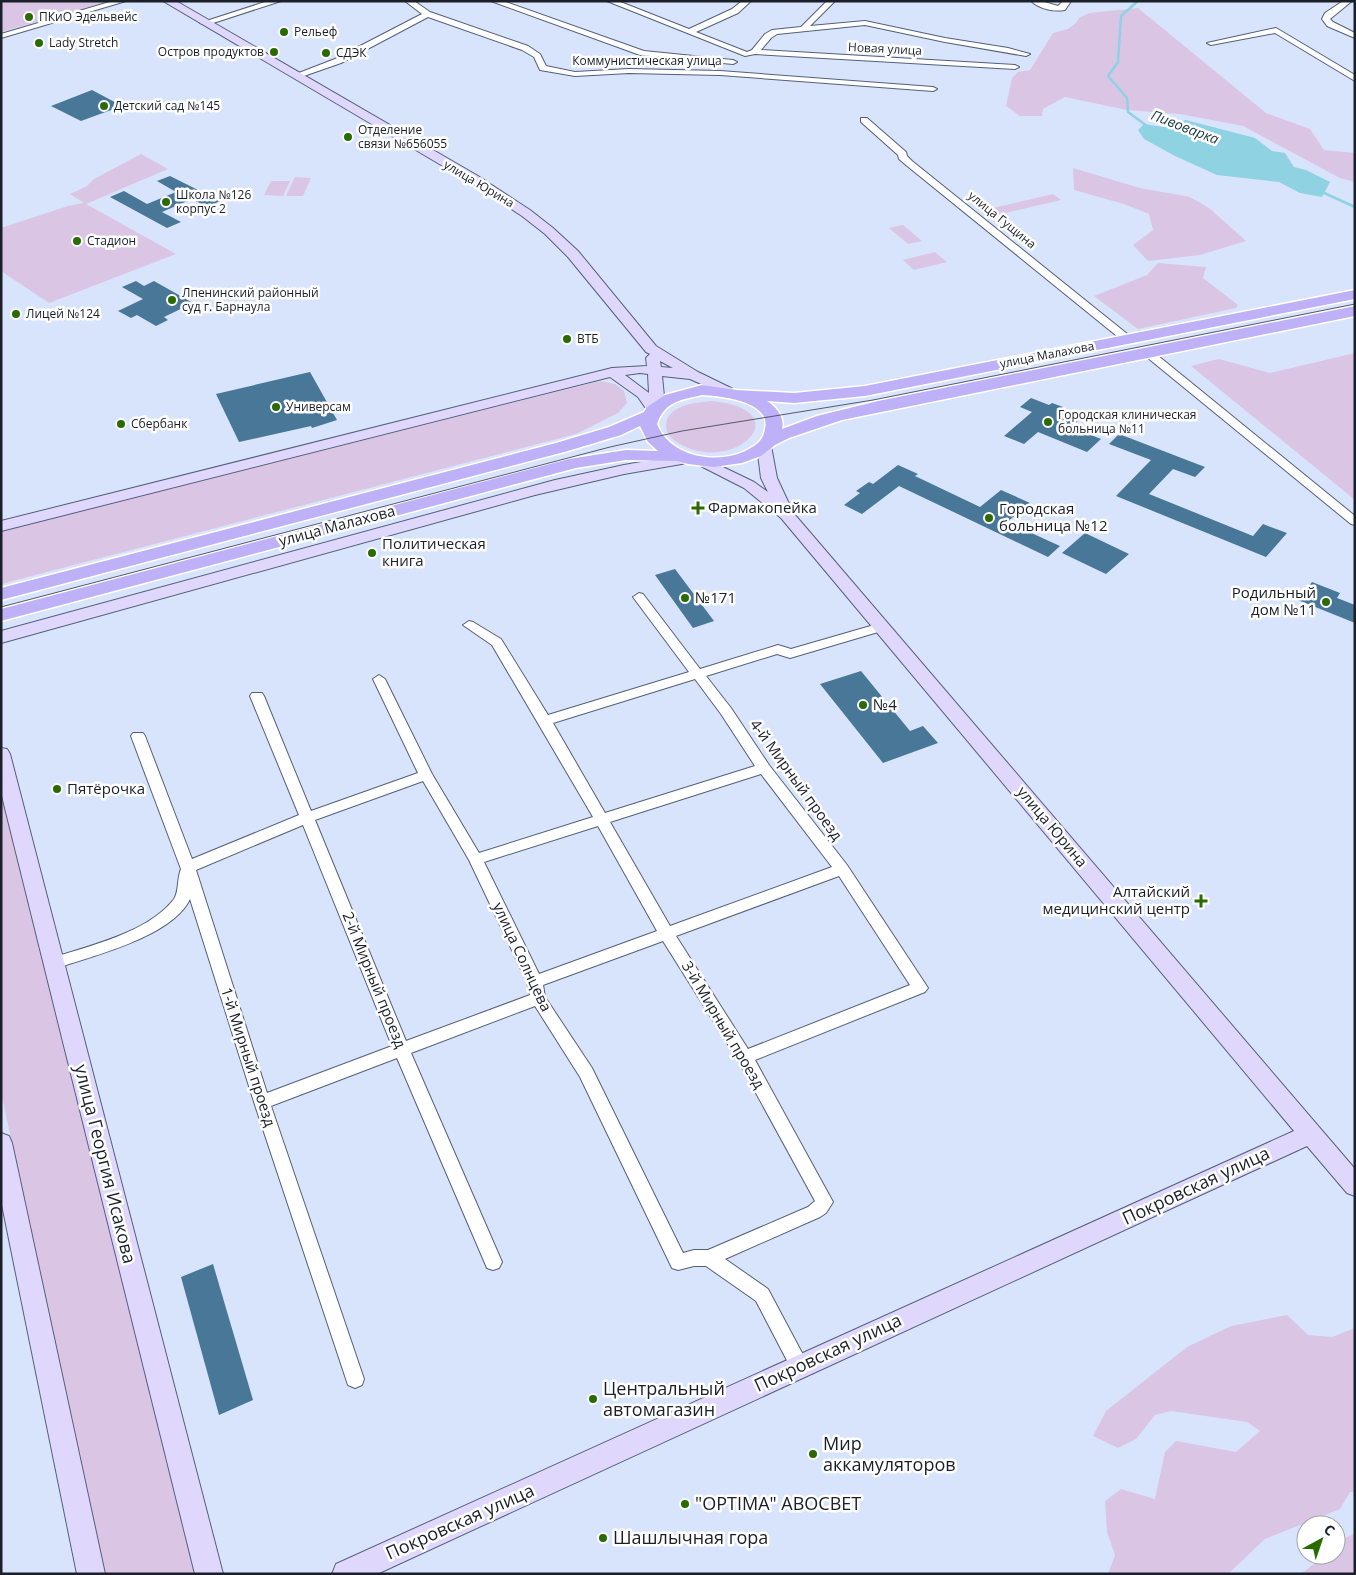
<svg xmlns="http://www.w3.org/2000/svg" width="1356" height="1575" font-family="'Open Sans',sans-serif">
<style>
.green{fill:#dbc5e5}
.water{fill:#8fd2e2}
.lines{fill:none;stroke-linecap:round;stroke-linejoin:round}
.stream{stroke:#8fd2e2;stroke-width:2.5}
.building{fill:#487797}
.street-casing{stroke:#546079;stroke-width:2}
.secondary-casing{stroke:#546079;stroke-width:2}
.primary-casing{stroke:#fff;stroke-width:3}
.street{fill:#fff;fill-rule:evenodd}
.secondary{fill:#dfd8fc;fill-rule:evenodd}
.primary{fill:#bfb1f8;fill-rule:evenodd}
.tram{stroke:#545b69;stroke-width:1}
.poi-dot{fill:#296b01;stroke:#fff;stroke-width:2}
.labels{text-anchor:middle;stroke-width:5;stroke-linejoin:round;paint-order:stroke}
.far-poi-label{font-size:12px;fill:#1a1f29;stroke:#fff;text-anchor:start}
.far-street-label{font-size:12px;fill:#1a1f29;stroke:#fff}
.far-water-label{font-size:14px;font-style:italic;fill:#193a41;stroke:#fff}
.poi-label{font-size:15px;fill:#1a1f29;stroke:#fff;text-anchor:start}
.street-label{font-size:15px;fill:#1a1f29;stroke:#fff}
.near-street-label{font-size:18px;fill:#1a1f29;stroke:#fff}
.near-poi-label{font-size:18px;fill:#1a1f29;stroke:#fff;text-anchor:start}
</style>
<rect width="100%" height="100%" fill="#d8e4fb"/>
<!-- green -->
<g class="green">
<path d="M1,1H110L1,32Z"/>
<path d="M1138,8L1266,113L1310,129L1324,150L1355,153V182L1340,178L1243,126L1180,114L1127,110L1065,97L1043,109L1042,116H1020L1006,106L1012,78L1018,72L1030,70L1053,33L1068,29L1076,23L1079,18L1089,13Z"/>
<path d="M141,154L168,169L86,204L176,254L49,303L1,271V228L68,206L84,203L70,194L87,186L94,179Z"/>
<path d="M1073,168L1140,188L1190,197L1209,208L1246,241L1200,255L1148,261L1133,245L1153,230L1149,214L1124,204L1074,190Z"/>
<path d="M295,177L311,178L303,196H286Z"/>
<path d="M271,181H290L283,196L264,195Z"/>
<path d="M1053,194L1061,200L996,215L989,209Z"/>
<path d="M903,225L922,241L908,244L889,228Z"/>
<path d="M935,252L947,262L914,270L903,260Z"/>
<path d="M1158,263L1206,267L1203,278L1238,305L1236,308L1138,329L1094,296L1147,275Z"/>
<path d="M1355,353V500L1191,366L1219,359L1270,373Z"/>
<path d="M600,381L615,384L624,391L627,403L618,413L576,434L1,584V531Z"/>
<path d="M712,401C800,410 736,474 682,445C674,441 666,435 666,426C666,405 697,402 712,401Z"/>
<path d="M1,781L199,1574H103L1,1092Z"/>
<path d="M1287,1315L1308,1335L1332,1337L1355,1328V1492H1350L1340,1509L1265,1539L1228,1574H1108L1115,1555L1107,1532L1105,1501L1121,1489L1155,1499L1165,1452L1176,1441L1236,1452L1260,1431L1247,1422L1171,1411L1155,1415L1136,1439L1118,1448L1093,1436L1106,1411L1187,1347L1231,1326Z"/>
<path d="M1355,1533V1574H1301L1315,1563L1321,1555H1336V1543Z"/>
</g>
<!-- water -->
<path class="water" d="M1186,120L1255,138L1272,151L1285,153L1294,167L1306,170L1330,182L1322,197L1300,193L1279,182L1217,175L1175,156L1144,139L1138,130L1144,124L1163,127Z"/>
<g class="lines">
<!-- stream -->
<g class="stream">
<path d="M1138,1L1121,16L1118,62L1108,76L1127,98L1128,112L1147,126"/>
<path d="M1322,192L1355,207"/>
</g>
</g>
<!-- building -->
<g class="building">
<path d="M92,90L122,106L81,121L51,106Z"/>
<path d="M170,176L220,201L207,207L192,199L162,212L181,222L167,228L110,197L124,191L147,204L176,192L157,181Z"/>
<path d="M136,281L144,286L154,281L193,303L164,317L168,320L156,326L137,315L131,318L118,311L143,299L122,287Z"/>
<path d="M310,372L337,420L312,428L311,426L239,442L216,394Z"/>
<path d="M1031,398L1049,405L1052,403L1063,407L1060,409L1081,418L1071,427L1101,439L1087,452L1038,432L1024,444L1004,436L1032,412L1020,407Z"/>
<path d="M1119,434L1205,467L1195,477L1173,469L1149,494L1253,536L1263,524L1287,533L1266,557L1116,496L1151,460L1109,444Z"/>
<path d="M898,465L918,474L915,476L980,507L1001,490L1030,503L1007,522L1060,546L1048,557L899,486L862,514L844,505L860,493L856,491L869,482L873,484Z"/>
<path d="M1085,533L1129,554L1106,574L1062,553Z"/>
<path d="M675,569L714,621L693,628L655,575Z"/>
<path d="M1312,582L1340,593L1337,598L1355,605V623L1298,600Z"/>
<path d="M861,671L910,731L923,726L938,743L883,763L820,684Z"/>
<path d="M213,1264L253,1400L219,1415L181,1277Z"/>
</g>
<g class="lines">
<defs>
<g id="street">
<path d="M113,1H126L1,38V34Z"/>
<path d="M268,1H281L207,25L200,23Z"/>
<path d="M405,1H414L430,12L528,46L540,54L546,66L575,72L629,69L720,71L933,87L937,89L933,91L720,75L629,73L575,76L540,70L534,57L522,50L428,17L341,63L298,78L291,76L335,59L422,14Z"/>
<path d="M491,1H503L644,51L733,60L737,62L733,64L640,55Z"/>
<path d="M607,1H618L689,29L732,9L742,1H751L738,13L696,32L747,52L752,50L765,34L772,30L801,27L827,1H835L810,26L865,21L945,38L1008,48L1030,54L1026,56L945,42L865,25L777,34L771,38L761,50L1015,65L1019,67L1015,69L755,54L745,56Z"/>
<path d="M1031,1H1041L1058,6L1063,1H1071L1065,10C1053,12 1040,9 1031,1Z"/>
<path d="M1343,1H1352L1330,19L1333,22L1355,33V38L1327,26L1322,19L1325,13Z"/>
<path d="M1276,28L1355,75V81L1275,33L1211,45L1207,43Z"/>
<path d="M861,118H867L906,152L907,156L912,161L1131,337V341H1123L906,165L899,159L898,155L861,122Z"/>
<path d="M1147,349L1151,350L1355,516V525L1351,524L1143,354L1142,352Z"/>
<path d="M639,593L643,594L700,669L778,645L791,649L881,623L887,627L885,630L790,658L777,654L706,676L731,708L769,765L847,865L928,988L925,992L755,1060L833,1202L826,1213L820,1217L725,1259L768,1289L809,1366L807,1372L800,1375L793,1372L756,1301L706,1266H694L678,1270L672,1268L580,1077L535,1006L411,1053L502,1262L499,1268L493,1270L487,1268L397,1058L271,1106L364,1379L362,1385L355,1388L348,1385L346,1379L254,1102L190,899C172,937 92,956 54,969L49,967L46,963L49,959C88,946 148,933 174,899C179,892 177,878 181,869L131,736L133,733H143L145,736L192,859L299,815L250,696L252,693H262L264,696L311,811L418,773L373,679L379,675L385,679L432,774L479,853L593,817L492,645L463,625L469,621L473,622L501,639L548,715L689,672L633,597ZM695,679L721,714L755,766L605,813L553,723ZM761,774L832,867L670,926L610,822ZM423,781L469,860L527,982L530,995L406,1041L315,820ZM303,825L392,1046L267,1093L196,870ZM598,826L657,931L539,974L484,862ZM839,876L910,985L748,1049L676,936ZM663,941L739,1062L815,1201L808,1207L708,1250H694L683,1253L592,1068L545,997L543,985Z"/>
</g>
<g id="secondary">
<path d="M163,1H176L478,176L530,210L553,228L578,251L656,346L698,372L733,389L735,392L733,395L728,396L690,379L662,376L665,406C661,412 657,415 649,413L638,397L610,377L1,531V521L612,368L647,366L646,358L650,354L646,352L568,257L545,234L522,216L470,182ZM660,361L673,368L661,367ZM640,373L648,374L649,393L625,375Z"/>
<path d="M764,442L769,443L771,446L777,478L791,508L790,509L1355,1169V1196L1347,1193L1307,1146L377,1574H332L336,1564L1294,1131L781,518L744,488L693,462L624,474L535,495L1,643V631L555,480L624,465L687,454L694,458L700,456L754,482L768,492L761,478L757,446L759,443Z"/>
<path d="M1,748L7,749L10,754L223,1574H195L1,792Z"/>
<path d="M1,1133L9,1136L12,1143L105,1574H77L1,1200Z"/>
</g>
<path id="primary" d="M1355,290V299L865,396L794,403L767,401C776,407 785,417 782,429L817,416L878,401L1355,306V316L842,420L789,438L775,445L761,456L742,463L714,467L688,464L678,461L626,460L576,468L1,621V609L569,459L626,450L658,451L648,442L640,426L621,435L568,451L1,600V588L556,443L609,427L644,412L647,407L665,395L702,385L736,390L794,393L865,386ZM702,395C720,396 772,401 765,429C764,434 763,438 759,442C730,468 671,461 657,424C665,401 681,400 702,395Z"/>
</defs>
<!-- street casing -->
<use href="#street" class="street-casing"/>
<!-- secondary casing -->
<use href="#secondary" class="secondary-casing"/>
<!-- primary casing -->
<use href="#primary" class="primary-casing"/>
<!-- street -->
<use href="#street" class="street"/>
<!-- secondary -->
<use href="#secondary" class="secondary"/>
<!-- primary -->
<use href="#primary" class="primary"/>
<!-- tram -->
<path class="tram" d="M1,607L610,447L682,431L873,400L1355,304"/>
</g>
<!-- markers -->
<g class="poi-dot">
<circle cx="29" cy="17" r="5"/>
<circle cx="284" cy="32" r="5"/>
<circle cx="39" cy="43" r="5"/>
<circle cx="274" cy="52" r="5"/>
<circle cx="326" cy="53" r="5"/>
<circle cx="104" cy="106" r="5"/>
<circle cx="348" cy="137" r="5"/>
<circle cx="166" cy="202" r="5"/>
<circle cx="77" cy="241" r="5"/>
<circle cx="172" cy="300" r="5"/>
<circle cx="16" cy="314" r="5"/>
<circle cx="567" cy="339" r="5"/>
<circle cx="276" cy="407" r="5"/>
<circle cx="1048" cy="422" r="5"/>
<circle cx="121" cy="424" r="5"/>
<path d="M695.5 500.5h5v5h5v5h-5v5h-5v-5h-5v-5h5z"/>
<circle cx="989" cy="518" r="5"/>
<circle cx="372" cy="553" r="5"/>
<circle cx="685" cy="598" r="5"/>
<circle cx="1326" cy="602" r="5"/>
<circle cx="863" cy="705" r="5"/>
<circle cx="57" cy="789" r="5"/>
<path d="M1198.5 893.5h5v5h5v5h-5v5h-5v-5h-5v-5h5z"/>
<circle cx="593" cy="1399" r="5"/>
<circle cx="813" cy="1454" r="5"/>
<circle cx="685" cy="1504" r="5"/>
<circle cx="603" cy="1538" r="5"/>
</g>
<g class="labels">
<!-- far-poi labels -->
<g class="far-poi-label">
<text x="39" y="21">ПКиО Эдельвейс</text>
<text x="294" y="36">Рельеф</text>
<text x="49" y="47">Lady Stretch</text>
<text x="264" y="56" text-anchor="end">Остров продуктов</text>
<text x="336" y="57">СДЭК</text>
<text x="114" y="110">Детский сад №145</text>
<text x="358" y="134">Отделение<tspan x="358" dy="14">связи №656055</tspan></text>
<text x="176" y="199">Школа №126<tspan x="176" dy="14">корпус 2</tspan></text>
<text x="87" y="245">Стадион</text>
<text x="182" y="297">Лпенинский районный<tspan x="182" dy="14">суд г. Барнаула</tspan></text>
<text x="26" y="318">Лицей №124</text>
<text x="577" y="343">ВТБ</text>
<text x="286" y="411">Универсам</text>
<text x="1058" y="419">Городская клиническая<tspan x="1058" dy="14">больница №11</tspan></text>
<text x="131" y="428">Сбербанк</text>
</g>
<!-- far-street labels -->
<g class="far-street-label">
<text transform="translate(885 49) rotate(3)" y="4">Новая улица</text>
<text x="647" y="65">Коммунистическая улица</text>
<text transform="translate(479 184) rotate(31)" y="4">улица Юрина</text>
<text transform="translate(1002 220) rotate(39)" y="4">улица Гущина</text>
<text transform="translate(1047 355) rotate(-11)" y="4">улица Малахова</text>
</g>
<!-- far-water labels -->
<g class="far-water-label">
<text transform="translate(1185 127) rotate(21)" y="5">Пивоварка</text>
</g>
<!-- poi labels -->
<g class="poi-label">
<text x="708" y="513">Фармакопейка</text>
<text x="999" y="514">Городская<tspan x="999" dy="17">больница №12</tspan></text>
<text x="382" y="549">Политическая<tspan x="382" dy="17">книга</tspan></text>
<text x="1316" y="598" text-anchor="end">Родильный<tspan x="1316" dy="17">дом №11</tspan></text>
<text x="695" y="603">№171</text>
<text x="873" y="710">№4</text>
<text x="67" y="794">Пятёрочка</text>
<text x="1190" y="897" text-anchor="end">Алтайский<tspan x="1190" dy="17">медицинский центр</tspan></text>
</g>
<!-- street labels -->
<g class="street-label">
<text transform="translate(337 526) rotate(-15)" y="5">улица Малахова</text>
<text transform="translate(796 780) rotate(54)" y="5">4-й Мирный проезд</text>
<text transform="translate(1052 827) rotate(50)" y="5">улица Юрина</text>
<text transform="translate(522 957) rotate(65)" y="5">улица Солнцева</text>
<text transform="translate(374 980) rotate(68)" y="5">2-й Мирный проезд</text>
<text transform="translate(723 1025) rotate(59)" y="5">3-й Мирный проезд</text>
<text transform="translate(248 1057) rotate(72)" y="5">1-й Мирный проезд</text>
</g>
<!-- near-street labels -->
<g class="near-street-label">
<text transform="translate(105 1164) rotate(76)" y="6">улица Георгия Исакова</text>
<text transform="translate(1196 1186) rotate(-25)" y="6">Покровская улица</text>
<text transform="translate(828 1353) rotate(-25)" y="6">Покровская улица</text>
<text transform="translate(460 1522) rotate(-24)" y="6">Покровская улица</text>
</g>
<!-- near-poi labels -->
<g class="near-poi-label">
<text x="603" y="1395">Центральный<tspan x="603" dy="21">автомагазин</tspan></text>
<text x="823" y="1450">Мир<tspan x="823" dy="21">аккамуляторов</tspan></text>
<text x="695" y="1510">"OPTIMA" АВОСВЕТ</text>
<text x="613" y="1544">Шашлычная гора</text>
</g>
</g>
<!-- border -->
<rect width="1356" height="1575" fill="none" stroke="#1a1f29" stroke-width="5"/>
<!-- north arrow -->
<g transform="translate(1321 1540) rotate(40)"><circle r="24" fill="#ffffff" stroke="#a3a5a9"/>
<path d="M0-4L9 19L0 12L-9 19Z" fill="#296b01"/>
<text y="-8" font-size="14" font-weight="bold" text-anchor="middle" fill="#1a1f29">С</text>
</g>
</svg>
